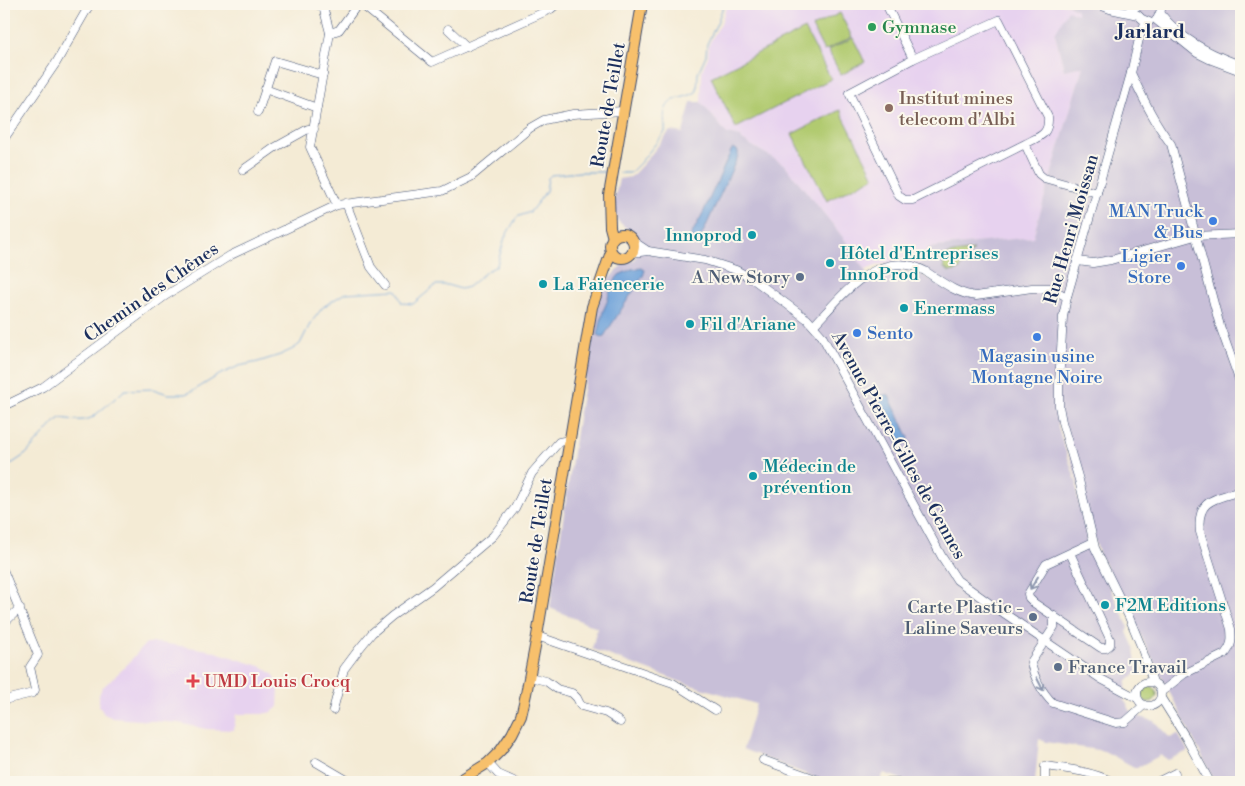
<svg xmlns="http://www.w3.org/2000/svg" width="1245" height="786" font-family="'Libre Bodoni',serif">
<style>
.built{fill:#e7d2ef}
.industrial{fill:#c8bfd8}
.green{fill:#b1ca70;stroke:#667c67}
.water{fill:#6da1d9;stroke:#44689c}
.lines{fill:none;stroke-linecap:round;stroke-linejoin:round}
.stream{stroke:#6da1d9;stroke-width:1}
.minor-casing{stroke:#3c4b70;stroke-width:9}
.major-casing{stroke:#3c4b70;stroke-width:12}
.minor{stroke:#fff;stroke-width:8}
.major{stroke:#f7c06c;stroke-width:10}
.oneway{stroke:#8d97ae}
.leisure-dot{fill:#2e9e5b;stroke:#fbf7ec;stroke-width:2}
.education-dot{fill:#8d6e63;stroke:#fbf7ec;stroke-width:2}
.shop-dot{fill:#3f7fe0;stroke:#fbf7ec;stroke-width:2}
.culture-dot{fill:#0f9aa8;stroke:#fbf7ec;stroke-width:2}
.service-dot{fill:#5c6f8a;stroke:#fbf7ec;stroke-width:2}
.health-dot{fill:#e0444e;stroke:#fbf7ec;stroke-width:2}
.labels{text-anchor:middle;stroke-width:4;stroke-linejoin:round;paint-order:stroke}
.leisure-label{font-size:18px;fill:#27864d;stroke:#fbf7ec;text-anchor:start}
.education-label{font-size:18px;fill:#785e54;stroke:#fbf7ec;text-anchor:start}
.street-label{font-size:18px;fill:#1b2f5e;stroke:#fbf7ec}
.shop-label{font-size:18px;fill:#366cbe;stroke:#fbf7ec;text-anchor:end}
.culture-label{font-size:18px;fill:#0d838f;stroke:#fbf7ec;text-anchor:start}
.service-label{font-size:18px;fill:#4e5e75;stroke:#fbf7ec;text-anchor:end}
.health-label{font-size:18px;fill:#be3a42;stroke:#fbf7ec;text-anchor:start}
.quarter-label{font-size:20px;font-weight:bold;fill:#1b2f5e;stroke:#fbf7ec}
</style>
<rect width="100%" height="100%" fill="#fbf7ec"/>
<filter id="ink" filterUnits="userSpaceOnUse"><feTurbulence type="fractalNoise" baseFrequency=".02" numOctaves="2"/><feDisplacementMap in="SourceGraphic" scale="10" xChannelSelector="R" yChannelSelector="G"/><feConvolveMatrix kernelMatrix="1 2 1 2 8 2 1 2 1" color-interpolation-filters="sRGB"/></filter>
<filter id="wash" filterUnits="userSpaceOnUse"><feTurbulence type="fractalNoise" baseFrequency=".0096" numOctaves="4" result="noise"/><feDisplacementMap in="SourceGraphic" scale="20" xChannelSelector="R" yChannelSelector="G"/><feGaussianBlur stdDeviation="1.12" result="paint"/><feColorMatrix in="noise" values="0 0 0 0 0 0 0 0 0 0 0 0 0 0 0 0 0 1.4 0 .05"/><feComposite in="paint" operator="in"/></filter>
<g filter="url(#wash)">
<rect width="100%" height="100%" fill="#f4ebd5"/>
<!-- built -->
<g class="built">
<path d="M727,4H1067L1077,10V14L1055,33L1064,70L1083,66L1033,237L928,248L919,266L889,263L879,265L865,270L849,245L785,165L742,140L741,137L727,134L701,102L702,70L708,57L709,44L721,23Z"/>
<path d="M146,643H160L209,650L263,667L274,675L279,687L278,707L272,712L262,714H236L234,730L206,729L179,723L113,718L104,714L99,706V695L102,688L124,668Z"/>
</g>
<!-- industrial -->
<path class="industrial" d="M1067,4H1241V782H1215L1099,553L1057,413L1058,428L1077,484V495L1087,536L1086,541L1090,551L1093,552L1128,626L1127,632L1134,648L1137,673L1127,680L1124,700L1131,711L1140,717L1154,721L1170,738L1178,734L1188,751L1168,760L1161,755L1136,768L1104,751L1046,742L1039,739L1035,782H909L884,773L879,782H826L743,749L756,704L684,683L592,649L597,628L550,608L579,412L602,286L623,264L635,260L638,238L618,221L615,212L614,203L619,179L631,177L644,163L670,131L683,133L691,102H701L727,134L741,137L742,140L785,165L849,245L869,277L881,272L894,269L908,271L920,274L946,288L919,266L928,248L1033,237L1083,66L1064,70L1055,33L1068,10L1077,14V10Z"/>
<!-- green -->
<g class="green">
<path d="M840,13L852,37L824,51L812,27Z"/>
<path d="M805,29L831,79L736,128L711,77Z"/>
<path d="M853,38L865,62L841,75L828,50Z"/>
<path d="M840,110L874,177L827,201L792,134Z"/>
<path d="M974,250L966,259L959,270L950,272L944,268L943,260L948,254Z"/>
<circle cx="1149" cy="694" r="8"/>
</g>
<!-- water -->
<g class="water">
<path d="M732,149H735L738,151V156L701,237L699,240L692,239L691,235L703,213Z"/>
<path d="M641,268L645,270L643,276L604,336L601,337L598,335L603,311L607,302L612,284L619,275L632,269Z"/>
<path d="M888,394L909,438L907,442L901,447L899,445L878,403V399L884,395Z"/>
</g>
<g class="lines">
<!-- stream -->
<g class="stream">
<path d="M619,173H630L640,163L665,132C666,125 663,119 665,112C668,95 687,100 697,91L698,73L706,55L707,44L717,23L724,4"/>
<path d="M4,469L26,454L57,420L60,418C72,419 82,423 93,417L125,390L153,389L168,394H185L193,391L219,375L239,366L258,362L280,355L293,349L300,344L310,324L323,307L345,293L396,290L402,303L413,304L436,285H447L461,289L468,287L487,271L493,268L497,265L505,237L517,217L530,212L541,198L546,191L548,178L551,175L579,172H609"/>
</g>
</g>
</g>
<g filter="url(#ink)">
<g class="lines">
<defs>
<g id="minor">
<path d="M319,4L324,10L330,33L310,147L337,205"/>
<path d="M361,4L432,62L551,9L557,4"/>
<path d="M886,4L913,59"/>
<path d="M1097,4L1110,9L1138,15L1142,19L1149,22"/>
<path d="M1126,12L1138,6"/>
<path d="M1161,14C1180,38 1206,52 1235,63"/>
<path d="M1158,17L1161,10L1160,4"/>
<path d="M1156,20L1197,53L1209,59L1241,71"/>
<path d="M1146,21L1140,35L1131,73L1067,297L1063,317L1059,383V406L1062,422L1079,480L1095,548L1129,617L1141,646L1153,682"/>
<path d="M448,29L467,47"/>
<path d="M330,33L339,30L358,4"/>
<path d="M1131,73C1143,98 1154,122 1171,144L1220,326L1241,385"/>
<path d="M265,89L317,108"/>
<path d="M258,112L275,61L323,75"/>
<path d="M4,139L56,63L90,4"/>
<path d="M1025,144C1040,136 1049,135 1048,117L999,20L913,59L849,93L899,196L905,200H913L1025,144L1039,174L1044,178L1097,193"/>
<path d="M243,170L274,148L308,129H314"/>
<path d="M346,203L371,267L385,285"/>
<path d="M633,241L648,251"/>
<path d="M632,253L648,251L705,260L736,270L754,280L807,319L822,336L942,557L957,580L989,603L1101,679L1137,698"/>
<path d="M1077,261L1093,263L1111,260L1195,236L1241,234"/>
<path d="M814,325C842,296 878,246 925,271C941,281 956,294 976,296L1032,288H1050L1067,297"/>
<path d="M4,406L43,387L165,296L231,255L337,205L442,191L471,177L530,128L544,120L573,114L623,111"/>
<path d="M1070,553L1110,639V645L1106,648H1101L1034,603L1029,598L1028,594L1046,564L1093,542"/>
<path d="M4,572L38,655L30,667L35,690L33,693L4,700"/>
<path d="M1054,616V627L1031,662C1033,676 1043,694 1053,703L1116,723L1125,722L1144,705"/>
<path d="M4,623L20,608"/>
<path d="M537,636L673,683L715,710"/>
<path d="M530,677L546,681L557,689L572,693L577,698L581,706L606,713L620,722"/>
<circle cx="1149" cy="694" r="12"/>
<path d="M1161,692L1184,674L1225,654C1232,646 1232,640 1231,629L1200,532C1196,499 1215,499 1241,491"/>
<path d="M1161,698L1186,738L1210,782"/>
<path d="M333,710L344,669L359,649L372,633L392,616L433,587L493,536L515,508L532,473L559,442L569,440"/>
<path d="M763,760L824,782"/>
<path d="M316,762L350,782"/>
<path d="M488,763L498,774L516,782"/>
<path d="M888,782H898"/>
<path d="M1045,782V766C1069,769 1091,771 1113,782"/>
<path d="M1157,782L1175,773"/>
</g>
<g id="major">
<circle cx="622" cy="246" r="12"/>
<path d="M613,238L610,227L609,195L642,4"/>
<path d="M457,782L488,763L501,750L512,734L521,716L526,694L537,636L592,307L611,252"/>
</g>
</defs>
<!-- minor casing -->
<use href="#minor" class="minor-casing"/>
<!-- major casing -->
<use href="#major" class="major-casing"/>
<!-- minor -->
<use href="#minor" class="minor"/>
<!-- major -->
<use href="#major" class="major"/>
</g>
<!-- one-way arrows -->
<defs><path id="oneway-shaft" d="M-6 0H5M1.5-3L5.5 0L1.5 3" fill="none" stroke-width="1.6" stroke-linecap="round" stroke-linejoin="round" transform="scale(1.25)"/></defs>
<g class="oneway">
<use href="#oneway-shaft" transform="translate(1034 583) rotate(122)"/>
<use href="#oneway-shaft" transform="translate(1040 684) rotate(63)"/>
</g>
</g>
<!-- markers -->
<circle class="leisure-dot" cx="872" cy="27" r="5"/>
<circle class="education-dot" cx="889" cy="108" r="5"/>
<g class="shop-dot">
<circle cx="1213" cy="221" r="5"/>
<circle cx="1181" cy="266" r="5"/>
<circle cx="857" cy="333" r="5"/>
<circle cx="1037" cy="337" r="5"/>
</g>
<g class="culture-dot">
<circle cx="752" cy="235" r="5"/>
<circle cx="830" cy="263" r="5"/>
<circle cx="543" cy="284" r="5"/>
<circle cx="904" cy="308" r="5"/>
<circle cx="690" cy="324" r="5"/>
<circle cx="753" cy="476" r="5"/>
<circle cx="1105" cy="605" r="5"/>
</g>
<g class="service-dot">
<circle cx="800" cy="277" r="5"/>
<circle cx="1033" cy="617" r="5"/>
<circle cx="1058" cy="667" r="5"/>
</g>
<path class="health-dot" d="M190.5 673.5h5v5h5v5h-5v5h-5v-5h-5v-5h5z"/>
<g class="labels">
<!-- leisure labels -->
<g class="leisure-label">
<text x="882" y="33">Gymnase</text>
</g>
<!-- education labels -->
<g class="education-label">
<text x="899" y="104">Institut mines<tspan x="899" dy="21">telecom d'Albi</tspan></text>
</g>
<!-- street labels -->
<g class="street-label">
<text transform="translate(608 105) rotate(-80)" y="6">Route de Teillet</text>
<text transform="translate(1071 229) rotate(-74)" y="6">Rue Henri Moissan</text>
<text transform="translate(151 292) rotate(-35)" y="6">Chemin des Chênes</text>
<text transform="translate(899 445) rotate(61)" y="6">Avenue Pierre-Gilles de Gennes</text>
<text transform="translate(536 541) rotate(-81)" y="6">Route de Teillet</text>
</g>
<!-- shop labels -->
<g class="shop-label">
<text x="1203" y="217">MAN Truck<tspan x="1203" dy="21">&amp; Bus</tspan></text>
<text x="1171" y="262">Ligier<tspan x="1171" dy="21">Store</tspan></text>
<text x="867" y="339" text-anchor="start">Sento</text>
<text x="1037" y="362" text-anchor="middle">Magasin usine<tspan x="1037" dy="21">Montagne Noire</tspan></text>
</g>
<!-- culture labels -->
<g class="culture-label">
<text x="742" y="241" text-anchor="end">Innoprod</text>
<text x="840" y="259">Hôtel d'Entreprises<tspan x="840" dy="21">InnoProd</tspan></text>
<text x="553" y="290">La Faïencerie</text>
<text x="914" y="314">Enermass</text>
<text x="700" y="330">Fil d'Ariane</text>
<text x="763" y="472">Médecin de<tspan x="763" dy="21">prévention</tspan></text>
<text x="1115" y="611">F2M Editions</text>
</g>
<!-- service labels -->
<g class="service-label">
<text x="790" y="283">A New Story</text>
<text x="1023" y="613">Carte Plastic -<tspan x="1023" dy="21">Laline Saveurs</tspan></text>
<text x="1068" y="673" text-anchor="start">France Travail</text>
</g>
<!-- health labels -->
<g class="health-label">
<text x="204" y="687">UMD Louis Crocq</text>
</g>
<!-- quarter labels -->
<g class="quarter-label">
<text x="1151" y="38">Jarlard</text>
</g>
</g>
<!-- margin -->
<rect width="1245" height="786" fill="none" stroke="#fbf7ec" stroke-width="20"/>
</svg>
